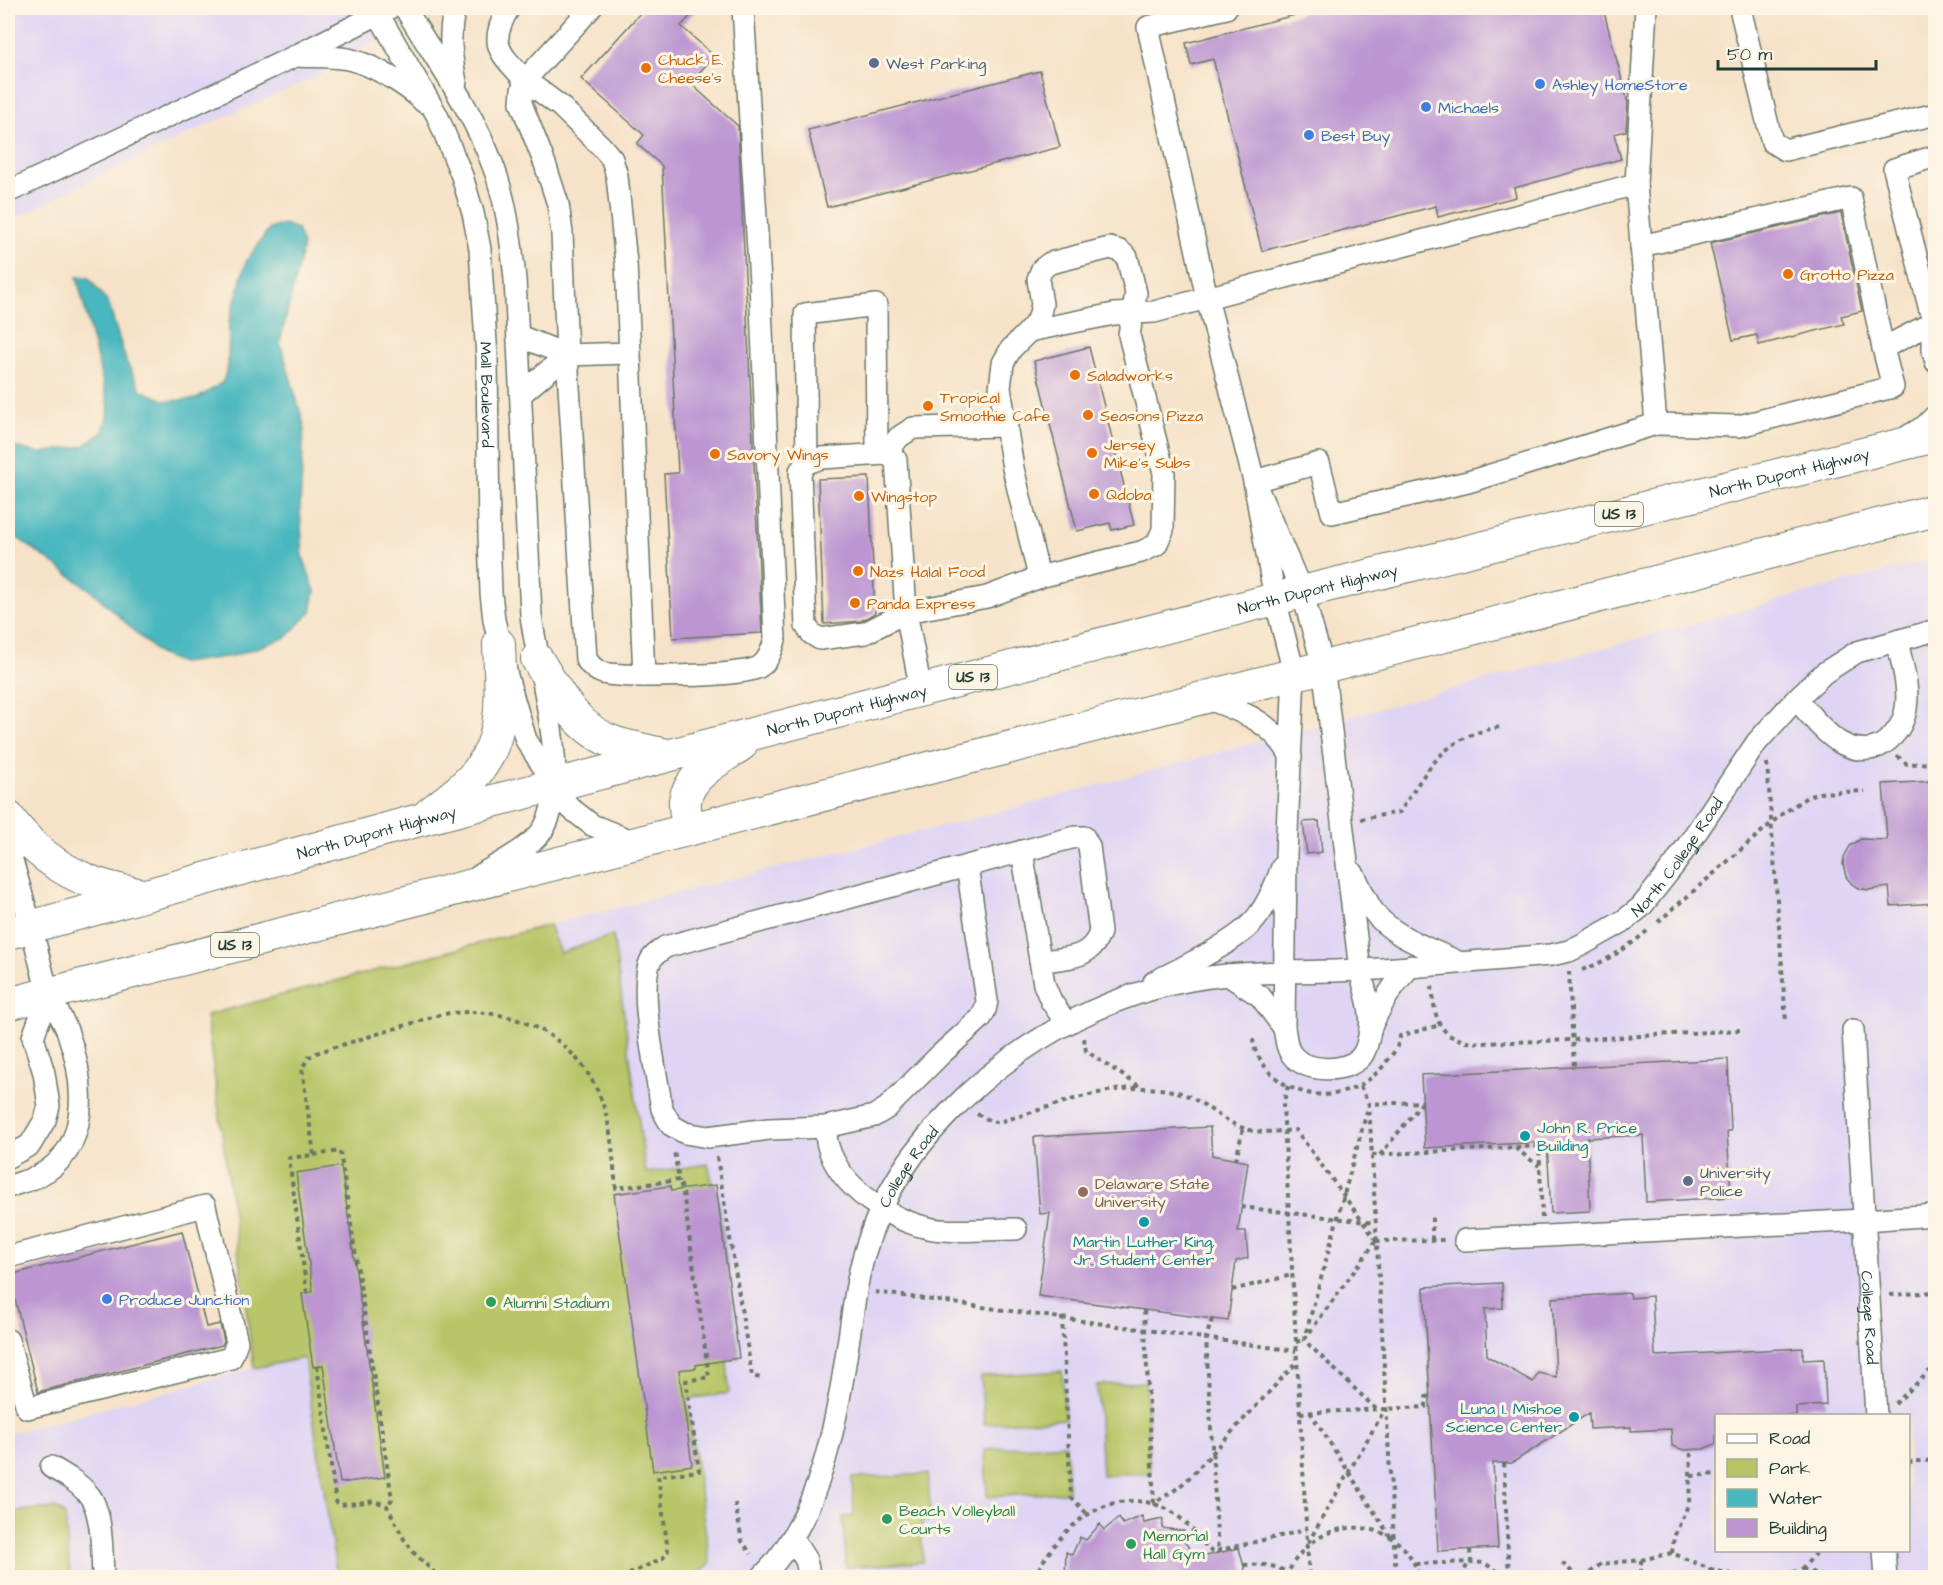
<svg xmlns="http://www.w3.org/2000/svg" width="1943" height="1585" font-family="'Architects Daughter',sans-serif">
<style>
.built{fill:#dfd4f4;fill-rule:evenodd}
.green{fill:#b8c567;stroke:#6c814e;stroke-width:1.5}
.water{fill:#48b7bf;stroke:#347a7a;stroke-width:1.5}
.building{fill:#bc95d2}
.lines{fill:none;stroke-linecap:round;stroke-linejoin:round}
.minor-casing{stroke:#6a7768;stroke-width:24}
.highway-casing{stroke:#6a7768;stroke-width:34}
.path{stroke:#6a7768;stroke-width:4;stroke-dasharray:4.5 4.5;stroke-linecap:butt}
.minor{stroke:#fff;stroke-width:21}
.highway{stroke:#fff;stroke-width:32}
.service-dot{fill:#5c6f8a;stroke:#fcf5e5;stroke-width:2}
.food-dot{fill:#e8710a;stroke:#fcf5e5;stroke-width:2}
.shop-dot{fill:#3f7fe0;stroke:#fcf5e5;stroke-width:2}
.culture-dot{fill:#0f9aa8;stroke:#fcf5e5;stroke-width:2}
.education-dot{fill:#8d6e63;stroke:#fcf5e5;stroke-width:2}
.leisure-dot{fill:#2e9e5b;stroke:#fcf5e5;stroke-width:2}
.labels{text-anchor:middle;stroke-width:6;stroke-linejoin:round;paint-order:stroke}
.shield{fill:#fcf5e5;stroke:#617469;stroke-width:1.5}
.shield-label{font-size:15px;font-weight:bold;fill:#1f3d34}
.food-label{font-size:16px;fill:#c56008;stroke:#fcf5e5;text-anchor:start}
.service-label{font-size:16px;fill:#4e5e75;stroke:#fcf5e5;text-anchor:start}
.shop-label{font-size:16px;fill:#366cbe;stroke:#fcf5e5;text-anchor:start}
.street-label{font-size:16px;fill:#1f3d34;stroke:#fcf5e5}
.culture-label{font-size:16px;fill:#0d838f;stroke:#fcf5e5;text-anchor:start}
.education-label{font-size:16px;fill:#785e54;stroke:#fcf5e5;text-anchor:start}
.leisure-label{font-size:16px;fill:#27864d;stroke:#fcf5e5;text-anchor:start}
</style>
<rect width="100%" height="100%" fill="#fcf5e5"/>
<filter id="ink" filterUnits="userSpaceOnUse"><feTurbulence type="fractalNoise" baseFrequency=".0167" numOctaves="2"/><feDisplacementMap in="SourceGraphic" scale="12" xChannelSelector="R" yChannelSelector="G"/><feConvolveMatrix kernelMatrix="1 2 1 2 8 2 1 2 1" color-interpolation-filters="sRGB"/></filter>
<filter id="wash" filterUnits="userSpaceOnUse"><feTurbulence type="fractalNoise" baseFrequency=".008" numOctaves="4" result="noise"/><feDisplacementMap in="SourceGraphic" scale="24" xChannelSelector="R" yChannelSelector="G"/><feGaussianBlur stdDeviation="1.35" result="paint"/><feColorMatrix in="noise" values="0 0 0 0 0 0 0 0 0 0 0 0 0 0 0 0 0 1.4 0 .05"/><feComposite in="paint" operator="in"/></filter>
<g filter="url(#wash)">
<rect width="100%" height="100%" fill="#f6e2c8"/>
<!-- built -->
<g class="built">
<path d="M8,8H431L313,78L200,128L8,222Z"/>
<path d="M1935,558V1577L8,1578V1434L254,1368L206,1015L549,925L1018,807ZM1716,1416H1908V1550H1716Z"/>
</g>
<!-- green -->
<g class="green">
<path d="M549,925L560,953L613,935L646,1173L708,1164L713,1185H716L739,1358L727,1360L729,1393L687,1399L710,1564L691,1578L337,1577L304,1358L254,1368L206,1015Z"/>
<path d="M1062,1371L1065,1419L984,1424L981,1376Z"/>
<path d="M1146,1382L1150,1473L1102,1475L1097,1385Z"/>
<path d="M1066,1444L1068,1492L987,1497L985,1449Z"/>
<path d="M928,1474L931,1521L921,1522L923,1562L846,1567L843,1517L854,1516L852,1478Z"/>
<path d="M56,1508L65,1515L70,1577H8V1512Z"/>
</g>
<!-- water -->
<path class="water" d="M284,224L297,229L303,246L280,342L304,425L300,510L303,557L315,591L311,612L287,637L233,656L181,663L159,654L93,592L8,531V446L41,453L84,446L103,432L109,408L77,277H88L108,302L126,361L141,390L166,401L197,399L223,382L228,365L229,322L246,262L269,229Z"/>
<g id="blocks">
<!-- building -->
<g class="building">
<path d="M645,8H698L681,26L714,56L690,83L738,126L762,633L673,638L664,474L678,473L662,166L637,144L644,135L581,79Z"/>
<path d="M1322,8H1603L1628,103L1626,131L1614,134L1621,159L1514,188L1516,197L1438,217L1436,206L1262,251L1213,59L1191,65L1186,43Z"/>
<path d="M1040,71L1060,147L827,207L808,130Z"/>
<path d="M1841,213L1862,311L1841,316L1844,324L1759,345L1757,335L1733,340L1710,243Z"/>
<path d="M1089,347L1134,525L1112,530L1110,523L1077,531L1034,361Z"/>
<path d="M869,477L875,613L861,621L824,624L818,479Z"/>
<path d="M1935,781V903L1891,906L1889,887L1868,890L1858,888L1852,884L1846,877L1843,864L1844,857L1850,846L1861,839L1887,840L1883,784Z"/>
<path d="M1319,821L1322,852L1307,854L1303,822Z"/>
<path d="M1728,1059L1731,1131H1727L1731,1197L1646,1202L1643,1135L1587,1138L1590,1211L1551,1213L1547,1142L1425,1148L1421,1075Z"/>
<path d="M1210,1127L1212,1155L1248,1162L1238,1231H1246L1248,1258L1236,1261L1228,1321L1038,1296L1050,1213L1040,1214L1034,1137Z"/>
<path d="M341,1166L385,1477L340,1483L323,1365L313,1367L302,1294L313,1292L296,1173Z"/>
<path d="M716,1185L739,1358L696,1365V1368L679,1370L692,1465L653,1471L614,1194L670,1186L671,1191Z"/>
<path d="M182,1231L206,1327L220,1324L224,1341L222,1345L38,1392L9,1275Z"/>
<path d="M1502,1283L1503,1308L1485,1309L1487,1356L1533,1382L1538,1373L1556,1377L1552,1298L1630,1293L1631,1298L1652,1296L1655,1356L1803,1348V1360L1824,1359L1826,1405L1796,1407V1416H1716V1444L1703,1449L1684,1450L1672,1446L1671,1429L1631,1431V1427L1590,1429L1589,1413L1512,1463H1493L1498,1548L1438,1551L1424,1287Z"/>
<path d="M1142,1516L1144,1523L1163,1519L1162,1528L1184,1531L1180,1537L1198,1558L1239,1548L1247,1578H1065L1066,1552L1072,1555L1080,1537L1086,1540L1100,1524L1104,1530L1119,1518L1123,1524Z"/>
</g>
</g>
</g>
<g filter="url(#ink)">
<use href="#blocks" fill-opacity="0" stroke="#6a7768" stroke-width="1.5"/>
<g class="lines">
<defs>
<g id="minor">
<path d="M405,8C435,59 471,107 492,163C507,201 511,240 515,279L531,615C537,668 574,785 542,831C529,849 497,864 479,876"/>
<path d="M455,8C448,33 451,56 456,82"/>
<path d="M509,8C487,44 500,53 525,80L522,90L521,103L545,164L558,204L562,233L567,355L586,659C590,665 595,671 603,673C623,678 743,677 759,667C768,662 772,650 775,640L760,282L743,8"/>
<path d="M591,8L525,80L560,106L601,146L612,159L617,176L626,263L644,676"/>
<path d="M1226,8L1148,27L1207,298L1254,481L1275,599L1294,673L1286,855L1284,1028C1286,1037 1286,1048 1292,1055C1306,1073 1346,1073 1361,1057C1366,1051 1369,1037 1370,1030C1373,1011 1364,988 1360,970L1323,665L1302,592L1254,481"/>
<path d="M1740,8L1772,142L1785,150L1936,114"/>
<path id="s1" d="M378,14L437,115L462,176L473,213L480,249L487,358L489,535L491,593L494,620L508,680L526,740L569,807L592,825L634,842"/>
<path d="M297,56C314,57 331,56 348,59C372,64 407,85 424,102"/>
<path d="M1936,156L1894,169L1933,322V351L1936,362"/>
<path d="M8,192L295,56L390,8"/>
<path d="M1641,246L1851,198L1883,348"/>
<path d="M1029,331L1114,314L1154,312L1636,184"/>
<path d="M519,336L567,355L521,394"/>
<path d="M567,355L630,353"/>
<path d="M1656,424L1739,426L1893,387L1883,348L1936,321"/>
<path d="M1908,436L1925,426L1936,415"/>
<path d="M886,454L899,437L913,428L1007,426"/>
<path d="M807,463L805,314L876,305L877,454"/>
<path d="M1254,481L1319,463L1332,513L1468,482L1656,424L1636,184L1646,8"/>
<path d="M921,691L906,612L896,460L886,454L821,458L807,463L800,471L806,626L812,634L820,639L865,633L906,612L987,597L1043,576L1141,552L1156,545L1163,530L1164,473L1129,335L1136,293L1127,257L1120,251L1110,248L1050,263L1042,269L1038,279L1042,304L1039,318L1029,331L1011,349L1003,363L1000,388L1013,468L1039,577"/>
<path d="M1203,697C1238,710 1273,721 1291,757"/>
<path d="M1796,699C1809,713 1822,731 1839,742C1853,750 1869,753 1883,744C1920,719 1905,677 1897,641"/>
<path d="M8,846C16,875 25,905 33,934C38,953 42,973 48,992C54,1006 63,1019 68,1033C85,1081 92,1150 38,1176C29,1181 17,1183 8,1187"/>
<path d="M1022,851L1044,984L1051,1001L1067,1024"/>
<path d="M967,866L987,1001L985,1010L981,1018L940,1055L887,1108L874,1116L826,1127C826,1133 826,1140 828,1146C840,1188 891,1221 933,1229C956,1233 991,1229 1016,1229"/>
<path d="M1353,873C1360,885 1365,899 1373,911C1392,937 1429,948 1458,962"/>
<path d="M1228,975L1260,996L1284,1028"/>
<path d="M1154,982C1181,968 1230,945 1251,924C1266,909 1275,887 1282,867"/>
<path d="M1370,1029C1381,1005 1392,985 1411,966"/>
<path id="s2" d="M1853,1030L1876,1416"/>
<path d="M826,1127L769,1129L708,1137L685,1133L671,1125L662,1109C657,1077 637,986 651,960C654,954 661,951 665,947L1075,837H1084L1089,846L1100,932C1091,960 1065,958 1040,961"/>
<path d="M8,1157L30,1145L45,1120L49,1106L44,1073L33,1037L49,993"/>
<path d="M1465,1240L1864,1220L1936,1215"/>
<path d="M8,1257L205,1206L237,1342L231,1358L27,1408L8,1340"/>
<path d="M51,1467C65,1475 79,1483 89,1495C103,1512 102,1556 103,1578"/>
<path d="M792,1538L806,1560L810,1578"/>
<path d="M1884,1550L1886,1578"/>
<path id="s3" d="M761,1578C832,1508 841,1384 856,1291C867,1223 900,1163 948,1114C1021,1037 1121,985 1227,975C1272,971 1316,972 1361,970C1424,967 1488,960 1551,955L1569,951L1585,943L1622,922L1641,907L1675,864L1757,742L1796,699L1824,673L1857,652L1936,630"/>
</g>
<g id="highway">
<path d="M537,659C557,692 577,731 616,743C633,748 651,751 667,755"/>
<path d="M429,814C449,798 473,782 486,759C506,725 500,682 499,644"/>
<path d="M8,817C29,846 57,869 92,882C107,888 125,891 142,895"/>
<path d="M689,828C687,819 684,810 685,800C690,774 721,759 741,745"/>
<path id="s4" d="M8,933L423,819L1302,592L1936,436"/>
<path d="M8,1004L1936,510"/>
</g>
</defs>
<!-- minor casing -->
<use href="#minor" class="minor-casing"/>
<!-- highway casing -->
<use href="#highway" class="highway-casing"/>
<!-- path -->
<g class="path">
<path d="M1897,756L1907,764L1936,763"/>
<path d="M1767,763L1786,1022"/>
<path d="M1361,819L1400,812C1429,767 1443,737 1500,727"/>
<path d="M1658,922L1782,814L1807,797L1819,793L1865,791"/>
<path d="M1582,970C1605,962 1629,947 1647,931"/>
<path d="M1569,971L1574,1067"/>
<path d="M1432,986L1435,1012L1440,1025L1448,1035L1466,1042L1482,1043L1572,1040L1741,1030"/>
<path d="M1084,1038L1086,1051L1139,1086"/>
<path d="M1253,1039C1253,1050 1260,1059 1266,1068C1299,1107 1358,1102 1387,1061C1393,1054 1399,1046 1400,1036L1440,1025"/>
<path d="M1288,1086L1283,1105L1309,1578"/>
<path d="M1360,1086L1369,1104L1396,1578"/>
<path d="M977,1114L992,1122L1002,1121C1059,1106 1112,1079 1173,1091C1200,1096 1219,1121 1246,1129C1262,1134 1279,1131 1296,1130L1376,1240"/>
<path d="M1539,1142L1542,1218"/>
<path d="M1515,1148L1539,1166"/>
<path d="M314,1155L340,1151L392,1499L387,1506"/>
<path d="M1372,1155L1539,1146"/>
<path d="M1380,1155L1422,1103"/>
<path d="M717,1157L752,1376L761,1378"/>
<path d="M1236,1160L1243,1128"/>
<path d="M1241,1207L1375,1223"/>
<path d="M1432,1240V1216"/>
<path d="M1376,1241L1447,1240"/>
<path d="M1232,1290L1292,1275"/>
<path d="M875,1292L1296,1351"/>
<path d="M307,1293L289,1158L314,1155L302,1068L309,1057L319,1052L439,1015C507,1002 577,1033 602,1102C612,1129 613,1160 616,1188L679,1180L674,1151"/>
<path d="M1890,1295L1936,1292"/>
<path d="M1144,1310L1154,1503L1178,1488L1190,1477L1297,1362"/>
<path d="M1062,1317L1071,1497L1087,1514"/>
<path d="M1212,1319L1206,1338L1218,1553"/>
<path d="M1296,1342L1304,1340L1376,1241"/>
<path d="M317,1366L336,1502L340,1505L375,1501L387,1506L404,1539L415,1554L440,1578"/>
<path d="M1895,1404L1936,1365"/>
<path d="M1376,1409L1304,1340L1369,1104L1423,1102"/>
<path d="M1310,1412L1391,1538"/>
<path d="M1300,1413L1426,1407V1397L1434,1396"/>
<path d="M1908,1462L1936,1460"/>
<path d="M1504,1463L1509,1578"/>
<path d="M1691,1476L1716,1474"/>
<path d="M735,1503L742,1541L751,1554"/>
<path d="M1308,1543L1385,1409"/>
<path d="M1470,1550L1471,1562"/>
<path d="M1672,1553L1674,1537L1689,1503L1691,1450"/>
<path d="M1641,1560V1578"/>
<path d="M1562,1563L1579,1578"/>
<path d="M1415,1564L1471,1562L1484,1563L1509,1578"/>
<path d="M1244,1565C1260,1564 1282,1564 1292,1578"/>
<path d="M1710,1569L1747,1578"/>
<path d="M1802,1569L1830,1578"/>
<path d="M1857,1574L1862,1575"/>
<path d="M621,1578L663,1558L668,1551L658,1476L699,1471L686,1381L709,1377L683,1192L679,1180"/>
<path d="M1037,1578C1038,1568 1043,1561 1049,1553C1072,1518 1114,1490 1157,1505C1183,1513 1194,1534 1212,1552L1306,1530"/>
<path d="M1286,1578C1310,1513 1400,1509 1420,1578"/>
<path d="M1462,1578L1468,1562"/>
<path d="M1583,1578L1601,1564L1641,1560L1672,1553L1710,1569V1578"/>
<path d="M1748,1578L1791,1573L1802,1569L1819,1550"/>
</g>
<!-- minor -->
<use href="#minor" class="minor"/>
<!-- highway -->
<use href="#highway" class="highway"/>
</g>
</g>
<!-- markers -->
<g class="service-dot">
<circle cx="874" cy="63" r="6"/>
<circle cx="1688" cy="1181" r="6"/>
</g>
<g class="food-dot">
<circle cx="646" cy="68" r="6"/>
<circle cx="1788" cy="274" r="6"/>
<circle cx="1075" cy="375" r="6"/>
<circle cx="928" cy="406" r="6"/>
<circle cx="1088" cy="415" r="6"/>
<circle cx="1092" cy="453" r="6"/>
<circle cx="715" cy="454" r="6"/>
<circle cx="1094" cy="494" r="6"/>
<circle cx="859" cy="496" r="6"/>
<circle cx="858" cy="571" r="6"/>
<circle cx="855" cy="603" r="6"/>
</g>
<g class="shop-dot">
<circle cx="1540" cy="84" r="6"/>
<circle cx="1426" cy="107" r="6"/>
<circle cx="1309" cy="135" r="6"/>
<circle cx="107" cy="1299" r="6"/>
</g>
<g class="culture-dot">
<circle cx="1525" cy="1136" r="6"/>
<circle cx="1144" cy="1222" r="6"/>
<circle cx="1574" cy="1417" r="6"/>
</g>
<circle class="education-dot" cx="1083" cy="1192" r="6"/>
<g class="leisure-dot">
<circle cx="491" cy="1302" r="6"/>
<circle cx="887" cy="1519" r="6"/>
<circle cx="1131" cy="1544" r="6"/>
</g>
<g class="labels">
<!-- shield labels -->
<g class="shield">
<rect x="1595" y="502" width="48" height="24" rx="4.5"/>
<rect x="949" y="665" width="48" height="24" rx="4.5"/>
<rect x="211" y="933" width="48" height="24" rx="4.5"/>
</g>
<g class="shield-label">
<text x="1619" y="519">US 13</text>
<text x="973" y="682">US 13</text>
<text x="235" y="950">US 13</text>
</g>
<!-- food labels -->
<g class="food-label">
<text x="658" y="65">Chuck E.<tspan x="658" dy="18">Cheese's</tspan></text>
<text x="1800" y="280">Grotto Pizza</text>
<text x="1087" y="381">Saladworks</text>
<text x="940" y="403">Tropical<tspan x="940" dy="18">Smoothie Cafe</tspan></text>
<text x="1100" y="421">Seasons Pizza</text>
<text x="1104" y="450">Jersey<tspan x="1104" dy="18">Mike's Subs</tspan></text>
<text x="727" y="460">Savory Wings</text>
<text x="1106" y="500">Qdoba</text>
<text x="871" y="502">Wingstop</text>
<text x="870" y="577">Nazs Halal Food</text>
<text x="867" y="609">Panda Express</text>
</g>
<!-- service labels -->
<g class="service-label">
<text x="886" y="69">West Parking</text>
<text x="1700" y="1178">University<tspan x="1700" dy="18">Police</tspan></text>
</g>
<!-- shop labels -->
<g class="shop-label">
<text x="1552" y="90">Ashley HomeStore</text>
<text x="1438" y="113">Michaels</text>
<text x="1321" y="141">Best Buy</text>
<text x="119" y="1305">Produce Junction</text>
</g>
<!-- street labels -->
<g class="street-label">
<text dy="6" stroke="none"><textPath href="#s1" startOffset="404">Mall Boulevard</textPath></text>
<text dy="6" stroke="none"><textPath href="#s4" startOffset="1840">North Dupont Highway</textPath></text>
<text dy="6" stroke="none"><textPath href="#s4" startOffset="1354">North Dupont Highway</textPath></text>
<text dy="6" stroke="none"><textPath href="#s4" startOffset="868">North Dupont Highway</textPath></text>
<text dy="6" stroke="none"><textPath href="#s4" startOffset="382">North Dupont Highway</textPath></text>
<text dy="6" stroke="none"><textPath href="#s3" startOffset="1318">North College Road</textPath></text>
<text dy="6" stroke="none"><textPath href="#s3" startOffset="444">College Road</textPath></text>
<text dy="6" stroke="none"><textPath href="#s2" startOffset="288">College Road</textPath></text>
</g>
<!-- culture labels -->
<g class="culture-label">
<text x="1537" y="1133">John R. Price<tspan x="1537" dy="18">Building</tspan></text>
<text x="1144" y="1247" text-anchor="middle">Martin Luther King,<tspan x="1144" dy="18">Jr. Student Center</tspan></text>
<text x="1562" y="1414" text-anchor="end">Luna I. Mishoe<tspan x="1562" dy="18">Science Center</tspan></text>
</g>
<!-- education labels -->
<g class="education-label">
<text x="1095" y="1189">Delaware State<tspan x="1095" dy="18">University</tspan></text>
</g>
<!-- leisure labels -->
<g class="leisure-label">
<text x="503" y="1308">Alumni Stadium</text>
<text x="899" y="1516">Beach Volleyball<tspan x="899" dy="18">Courts</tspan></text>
<text x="1143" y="1541">Memorial<tspan x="1143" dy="18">Hall Gym</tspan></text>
</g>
</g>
<!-- margin -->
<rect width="1943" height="1585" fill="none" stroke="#fcf5e5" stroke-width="30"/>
<!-- legend -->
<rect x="1715" y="1414" width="195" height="138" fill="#fcf5e5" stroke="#a4ab9e" stroke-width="1.5"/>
<rect x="1727" y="1434" width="30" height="9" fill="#ffffff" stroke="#a4ab9e" stroke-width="1.5"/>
<text x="1769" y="1444" font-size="18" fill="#1f3d34">Road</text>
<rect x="1727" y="1459" width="30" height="18" fill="#b8c567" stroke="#a4ab9e" stroke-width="1.5"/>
<text x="1769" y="1474" font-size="18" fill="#1f3d34">Park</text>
<rect x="1727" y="1489" width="30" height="18" fill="#48b7bf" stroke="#a4ab9e" stroke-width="1.5"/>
<text x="1769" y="1504" font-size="18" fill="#1f3d34">Water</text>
<rect x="1727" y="1519" width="30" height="18" fill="#bc95d2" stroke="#a4ab9e" stroke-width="1.5"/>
<text x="1769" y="1534" font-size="18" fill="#1f3d34">Building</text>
<!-- scale -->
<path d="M1718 60v9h158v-9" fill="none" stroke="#1f3d34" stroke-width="3"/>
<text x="1727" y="60" font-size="18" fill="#1f3d34" stroke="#fcf5e5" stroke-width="4.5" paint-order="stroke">50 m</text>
</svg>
